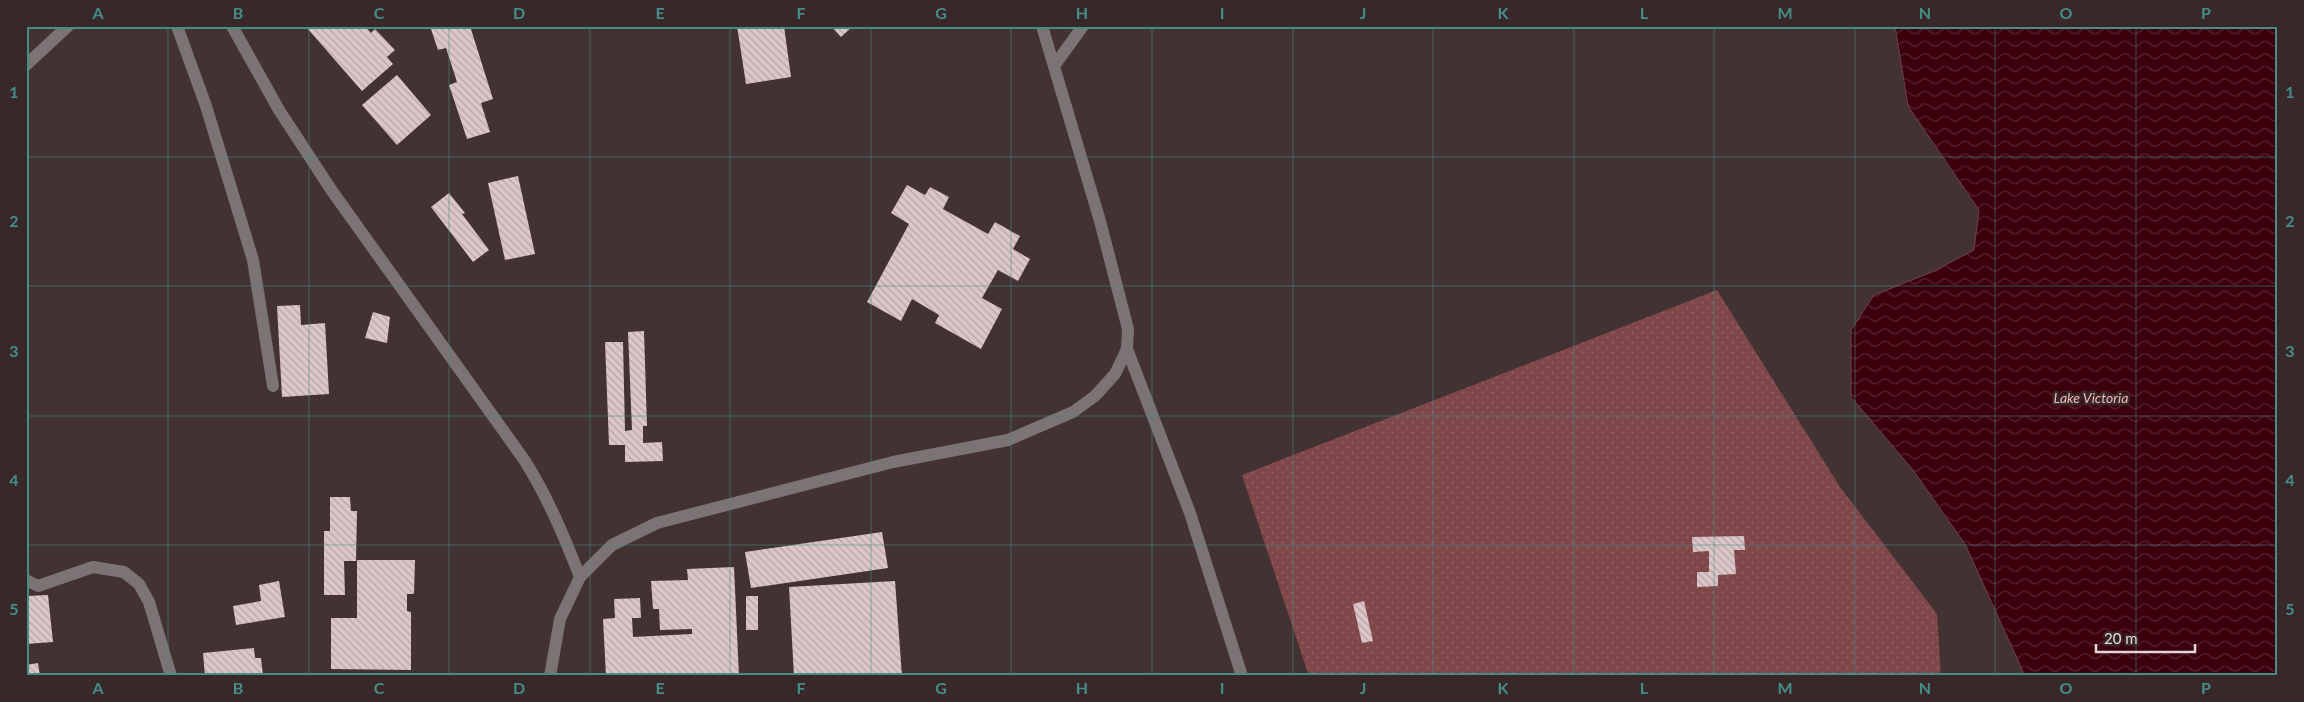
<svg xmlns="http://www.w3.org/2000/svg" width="2304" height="702" font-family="Lato,sans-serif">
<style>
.grass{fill:url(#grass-dots)}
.water{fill:url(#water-waves);stroke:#6e4049}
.building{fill:url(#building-back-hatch)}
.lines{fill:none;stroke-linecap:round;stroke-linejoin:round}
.minor{stroke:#7c7374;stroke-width:12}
.grid{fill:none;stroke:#448e88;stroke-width:1;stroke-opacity:0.55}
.labels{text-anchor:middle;stroke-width:5;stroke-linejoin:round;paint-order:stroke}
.water-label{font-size:14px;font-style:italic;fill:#f3b5b8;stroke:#382829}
.neatline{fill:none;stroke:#448e88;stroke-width:2}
.grid-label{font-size:16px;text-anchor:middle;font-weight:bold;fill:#448e88}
</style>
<defs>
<pattern id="grass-dots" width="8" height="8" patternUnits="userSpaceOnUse" patternTransform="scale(1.25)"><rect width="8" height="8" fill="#80474b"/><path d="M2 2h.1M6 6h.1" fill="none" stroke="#926164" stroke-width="1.8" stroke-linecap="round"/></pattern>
<pattern id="water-waves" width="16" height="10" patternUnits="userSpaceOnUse" patternTransform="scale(1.25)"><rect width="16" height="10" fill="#3c000d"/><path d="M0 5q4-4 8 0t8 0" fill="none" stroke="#582430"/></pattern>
<pattern id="building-back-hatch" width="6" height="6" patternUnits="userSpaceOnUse" patternTransform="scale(1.25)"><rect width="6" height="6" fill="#dcc6c7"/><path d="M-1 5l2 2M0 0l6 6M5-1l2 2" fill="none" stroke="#b6a4a5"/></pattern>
</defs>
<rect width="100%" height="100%" fill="#433232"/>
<!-- grass -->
<path class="grass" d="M1717,290L1840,487L1937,614L1941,676H1309L1242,475Z"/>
<!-- water -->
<path class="water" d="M1895,26H2278V676H2025L1965,544L1913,470L1851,397V330L1874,295L1932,272L1974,250L1979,210L1908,106Z"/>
<!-- building -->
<g class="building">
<path d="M309,26H365L371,33L375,29L395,50L387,57L393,64L362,91L307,28Z"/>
<path d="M430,26H470L493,99L481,103L490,132L467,139L449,85L457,82L446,48L438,50Z"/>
<path d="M737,26H784L791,77L746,84Z"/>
<path d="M831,26H853L841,37Z"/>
<path d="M397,75L431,115L397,145L362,105Z"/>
<path d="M518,176L535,254L505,260L488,183Z"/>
<path d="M907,185L925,195L930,187L949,197L943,209L988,234L995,222L1020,236L1013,249L1030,259L1018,281L998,270L982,298L1002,309L981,349L935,323L939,315L912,299L901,321L867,302L909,224L891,213Z"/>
<path d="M449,193L465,213L462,214L489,250L473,262L431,207Z"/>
<path d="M300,305L301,325L325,323L329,394L282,397L277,306Z"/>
<path d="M373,312L390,317L387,343L365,338Z"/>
<path d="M644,331L647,426H643V443L662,442L663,461L625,462V445H609L605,342H623L625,431L632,430L628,332Z"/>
<path d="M330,497H350L351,511H357L356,561H344L345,595H324V531H330Z"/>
<path d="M882,532L888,568L751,588L745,552Z"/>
<path d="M1744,536L1745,550H1734L1736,574L1718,575V586L1697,587V572H1709V551L1693,552L1692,537Z"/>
<path d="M357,560H415L414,594H407V611L411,612V670L331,669V618H357Z"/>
<path d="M734,567L739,676H606L603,619L615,618L614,599L640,598L641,618H632L633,637L692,634V629L660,630L659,609H653L651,581L688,580L687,569Z"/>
<path d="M279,581L285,617L236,625L233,606L261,601L259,585Z"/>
<path d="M895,581L902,676H794L789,587Z"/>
<path d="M48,595L53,642L26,644V596Z"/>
<rect x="746" y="596" width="12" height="34"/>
<path d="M1364,601L1373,641L1362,643L1353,604Z"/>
<path d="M254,648L255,658H261L263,676H205L203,653Z"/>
<path d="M38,663L40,676H26V665Z"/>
</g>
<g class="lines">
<!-- minor -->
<g class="minor">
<path d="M177,26L206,106L253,260L273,386"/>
<path d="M232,26L279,110L332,191L525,461C548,498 564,536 580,577"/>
<path d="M26,65L68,26"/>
<path d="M1054,66L1083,26"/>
<path d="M1127,349L1190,513L1242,676"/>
<path d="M26,580L38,586L93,567L124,572L139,584L149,602L171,676"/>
<path d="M550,676L560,619L580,577L612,545L657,523L893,462L1008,440L1073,412L1095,396L1115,374L1127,349L1128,329L1100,221L1042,26"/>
</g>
</g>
<!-- grid -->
<path class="grid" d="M168,26V676M309,26V676M449,26V676M590,26V676M730,26V676M871,26V676M1011,26V676M1152,26V676M1293,26V676M1433,26V676M1574,26V676M1714,26V676M1855,26V676M1995,26V676M2136,26V676M26,157H2278M26,286H2278M26,416H2278M26,545H2278"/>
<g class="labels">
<!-- water labels -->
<g class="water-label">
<text x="2091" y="403">Lake Victoria</text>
</g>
</g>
<!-- border -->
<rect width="2304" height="702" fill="none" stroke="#382829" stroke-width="55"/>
<!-- scale -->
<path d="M2096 644v8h99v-8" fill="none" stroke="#e1d6d6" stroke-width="2.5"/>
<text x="2104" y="644" font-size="15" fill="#e1d6d6" stroke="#382829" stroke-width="4" paint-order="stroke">20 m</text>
<rect x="28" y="28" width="2248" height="646" class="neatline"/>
<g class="grid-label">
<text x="98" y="19">A</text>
<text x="238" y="19">B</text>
<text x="379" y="19">C</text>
<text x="519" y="19">D</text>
<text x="660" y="19">E</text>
<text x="801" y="19">F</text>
<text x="941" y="19">G</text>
<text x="1082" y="19">H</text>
<text x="1222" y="19">I</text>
<text x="1363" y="19">J</text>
<text x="1503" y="19">K</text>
<text x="1644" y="19">L</text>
<text x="1785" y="19">M</text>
<text x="1925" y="19">N</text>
<text x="2066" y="19">O</text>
<text x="2206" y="19">P</text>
<text x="14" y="98">1</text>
<text x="2290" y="98">1</text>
<text x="14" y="227">2</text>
<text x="2290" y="227">2</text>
<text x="14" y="357">3</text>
<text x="2290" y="357">3</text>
<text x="14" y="486">4</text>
<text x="2290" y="486">4</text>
<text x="14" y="615">5</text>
<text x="2290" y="615">5</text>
<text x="98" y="694">A</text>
<text x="238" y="694">B</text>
<text x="379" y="694">C</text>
<text x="519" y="694">D</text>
<text x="660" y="694">E</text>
<text x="801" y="694">F</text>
<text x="941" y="694">G</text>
<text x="1082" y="694">H</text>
<text x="1222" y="694">I</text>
<text x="1363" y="694">J</text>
<text x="1503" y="694">K</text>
<text x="1644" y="694">L</text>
<text x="1785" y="694">M</text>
<text x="1925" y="694">N</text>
<text x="2066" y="694">O</text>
<text x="2206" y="694">P</text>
</g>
</svg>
